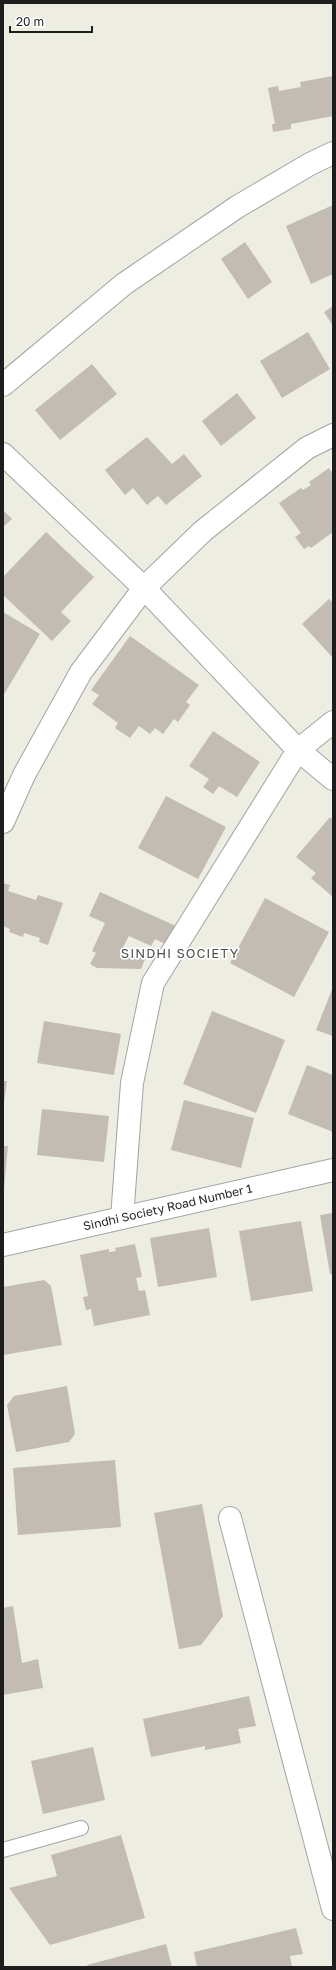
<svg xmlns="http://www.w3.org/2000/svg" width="336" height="1970" font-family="'Golos Text',sans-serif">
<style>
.building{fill:#c3bcb2}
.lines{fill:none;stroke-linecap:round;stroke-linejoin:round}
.lane-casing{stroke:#a4a4a4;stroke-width:16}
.street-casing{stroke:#a4a4a4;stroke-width:24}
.lane{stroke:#fff;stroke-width:14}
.street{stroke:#fff;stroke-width:22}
.labels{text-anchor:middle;stroke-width:3.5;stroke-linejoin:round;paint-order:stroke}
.street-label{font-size:12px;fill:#1d1d1d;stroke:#fff}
.neighbourhood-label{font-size:13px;letter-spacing:1px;fill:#505050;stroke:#fff}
</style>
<rect width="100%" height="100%" fill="#eeede2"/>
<!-- building -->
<g class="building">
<path d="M333,76V116L291,124V129L273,132L272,124H275L268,88L278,86L279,91L301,87L300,82Z"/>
<path d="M333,205V274L311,284L286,226Z"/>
<path d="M245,242L272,282L248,299L221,259Z"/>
<path d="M333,306V326L324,312Z"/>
<path d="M308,332L330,369L282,398L260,361Z"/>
<path d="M92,364L117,394L60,440L35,410Z"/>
<path d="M237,393L256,418L221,446L202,421Z"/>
<path d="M147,437L172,464L184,454L202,476L166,505L158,496L147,505L133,488L125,495L105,470Z"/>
<path d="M329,468L333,474V532L311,548L309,546L304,549L295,537L301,533L279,503L301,488L303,490L311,485L309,482Z"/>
<path d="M3,510L12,519L3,527Z"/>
<path d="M46,532L94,577L61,612L71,621L52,641L3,595V577Z"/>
<path d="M329,599L333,603V658L302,624Z"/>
<path d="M3,612L40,634L3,696Z"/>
<path d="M130,636L199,685L186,702L190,705L178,722L174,719L163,734L155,728L150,734L139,726L130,738L115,728L118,723L92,704L99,695L91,690Z"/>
<path d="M213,731L260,762L237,797L219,786L213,794L203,787L209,779L189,766Z"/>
<path d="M166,796L226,827L198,879L138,848Z"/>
<path d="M330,817L333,820V897L311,878L316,873L296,857Z"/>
<path d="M3,883L10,885L8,891L36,900L38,895L63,903L48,945L39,942L40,938L24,933L23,937L9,932L10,929L3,926Z"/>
<path d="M100,892L176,926L167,945L155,939L151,946L129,936L121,951L140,958L141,955L146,957L141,969L97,968L90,964L96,953L92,951L105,923L89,916Z"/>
<path d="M265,898L329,932L294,997L230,963Z"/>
<path d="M333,987V1036L316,1030Z"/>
<path d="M212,1011L285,1040L256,1113L183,1084Z"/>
<path d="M44,1021L121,1034L114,1075L37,1063Z"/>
<path d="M307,1065L333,1075V1132L288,1114Z"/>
<path d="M3,1081H7L4,1102H3Z"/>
<path d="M184,1100L254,1118L241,1168L171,1150Z"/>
<path d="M42,1109L109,1116L104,1162L37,1155Z"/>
<path d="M3,1146H8L4,1188H3Z"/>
<path d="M333,1213V1274H330L320,1215Z"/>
<path d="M301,1221L313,1291L251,1301L239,1231Z"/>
<path d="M209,1228L217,1277L158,1287L150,1238Z"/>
<path d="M135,1244L142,1277L136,1278L139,1291L145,1290L150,1315L94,1326L91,1309L86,1310L83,1297L88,1296L80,1255L109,1249V1252L116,1251L115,1248Z"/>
<path d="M44,1280L51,1286L62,1345L3,1355V1287Z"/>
<path d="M67,1386L75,1434L69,1442L16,1452L7,1405L14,1396Z"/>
<path d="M115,1460L121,1527L18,1535L13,1468Z"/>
<path d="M202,1504L223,1616L201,1645L179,1649L154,1513Z"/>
<path d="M13,1606L22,1663L38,1659L43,1688L3,1695V1608Z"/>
<path d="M249,1696L256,1726L238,1729L241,1743L205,1750V1746L151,1757L143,1719Z"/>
<path d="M93,1747L105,1800L43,1814L31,1761Z"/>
<path d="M121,1835L145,1918L50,1945L9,1888L57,1876L51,1855Z"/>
<path d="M296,1928L303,1954L290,1956L292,1967H197L194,1952Z"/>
<path d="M166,1944L172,1967H88L87,1965Z"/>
</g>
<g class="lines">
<defs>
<path id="lane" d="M3,1850L81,1828"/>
<g id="street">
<path d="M3,385L124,284L237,207L310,164L333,153"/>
<path d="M3,454L144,588L298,750L333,779"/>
<path d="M3,822L24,775L81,672L144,588L203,531L307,448L333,435"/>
<path d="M122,1218L132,1083L153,983L298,750L333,722"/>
<path id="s1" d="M3,1245L333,1170"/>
<path d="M230,1518L333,1909"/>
</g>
</defs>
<!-- lane casing -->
<use href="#lane" class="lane-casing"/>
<!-- street casing -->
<use href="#street" class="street-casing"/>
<!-- lane -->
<use href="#lane" class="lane"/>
<!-- street -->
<use href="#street" class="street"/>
</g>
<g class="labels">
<!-- street labels -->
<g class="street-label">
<text dy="4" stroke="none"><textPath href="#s1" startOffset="169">Sindhi Society Road Number 1</textPath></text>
</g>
<!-- neighbourhood labels -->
<g class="neighbourhood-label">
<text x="180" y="958">SINDHI SOCIETY</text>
</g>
</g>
<!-- border -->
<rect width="336" height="1970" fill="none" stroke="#1d1d1d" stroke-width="8"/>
<!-- scale -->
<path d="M10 26v6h82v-6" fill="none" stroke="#1d1d1d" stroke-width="2"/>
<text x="16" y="26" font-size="12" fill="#1d1d1d" stroke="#ffffff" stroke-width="3" paint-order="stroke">20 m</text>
</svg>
